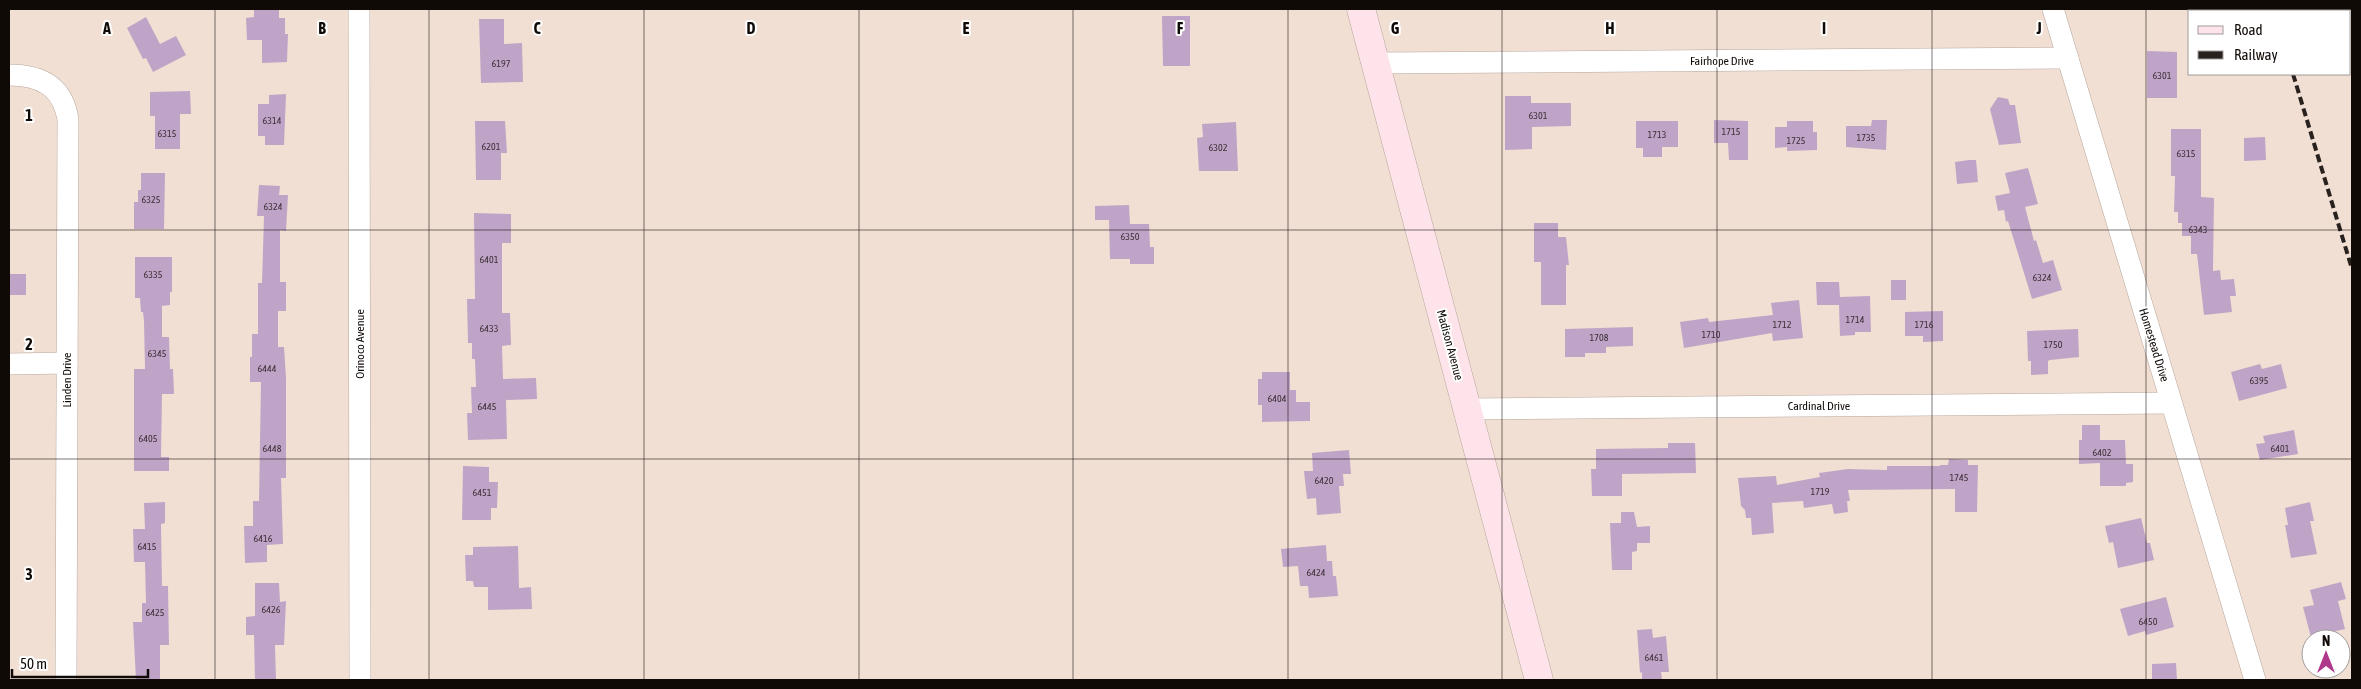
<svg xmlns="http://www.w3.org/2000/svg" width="2361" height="689" font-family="'Asap Condensed',sans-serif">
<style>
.building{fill:#c0a4c7}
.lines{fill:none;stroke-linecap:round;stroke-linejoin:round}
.street-casing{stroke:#b8a79c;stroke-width:22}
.secondary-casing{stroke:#b8a79c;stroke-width:29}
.street{stroke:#fff;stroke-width:21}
.secondary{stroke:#fee4ea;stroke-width:28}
.rail{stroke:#28211d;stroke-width:4;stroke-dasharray:8 4;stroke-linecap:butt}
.grid{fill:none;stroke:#100a07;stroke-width:1;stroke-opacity:0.55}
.labels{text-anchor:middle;stroke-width:4;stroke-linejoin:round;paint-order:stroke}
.number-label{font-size:10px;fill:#3c3037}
.street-label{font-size:12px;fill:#100a07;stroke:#fff}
.grid-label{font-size:16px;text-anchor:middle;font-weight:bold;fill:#100a07;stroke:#fff;stroke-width:4;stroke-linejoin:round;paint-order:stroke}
</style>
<rect width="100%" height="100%" fill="#f1dfd3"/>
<!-- building -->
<g class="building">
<path d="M254,9H279V18H285V34H288L287,62L262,63V40H247L246,18L254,17Z"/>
<path d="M1162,16H1190V66H1163Z"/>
<path d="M146,17L160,44L176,36L186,55L153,72L146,58L143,59L127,28Z"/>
<path d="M479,19H504V44L522,43L523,82L481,83Z"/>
<path d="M2147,51L2177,52V98H2147Z"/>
<path d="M190,91L191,114H180V149H155V116H150V92Z"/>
<path d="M286,94L284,145H265V136H258V104H269V95Z"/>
<path d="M1505,96H1531V103H1571V126L1532,127V149L1505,150Z"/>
<path d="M1998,97L2008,99L2010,105H2015L2021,143L1999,145L1990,109Z"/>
<path d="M1714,120L1748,121V160H1729L1728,143H1714Z"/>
<path d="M1872,120H1887L1886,150L1846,147V126H1871Z"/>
<path d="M475,121H505L507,153H501V180H476Z"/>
<path d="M1636,121H1678V147H1662V157H1643V148H1636Z"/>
<path d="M1787,121H1813V132H1817V150L1787,151V147L1775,148V127H1787Z"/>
<path d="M1236,122L1238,171H1199L1197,138L1203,137L1202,124Z"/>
<path d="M2171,129H2201V197L2214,198L2213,271L2220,270L2221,280L2234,279L2236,296H2230L2232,312L2204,315L2197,254H2191V236H2182V223H2178V212H2174L2175,176H2171Z"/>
<path d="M2265,137L2266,160L2244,161V138Z"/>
<path d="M1969,160H1976L1978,182L1957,184L1955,162Z"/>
<path d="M2028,168L2038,204L2025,207L2034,241L2036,240L2043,263L2053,260L2062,290L2032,299L2008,221L2006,222L2004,210L1998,211L1995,196L2010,193L2005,173Z"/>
<path d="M141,173H165L164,229H134V202H138V190H141Z"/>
<path d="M259,185L280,186L279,195H288L286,231L280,230V282H286V311H278V347H284L286,378V478H281L283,544L267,545V562L245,563L244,526H253V501H259L261,382H250V357H252V334H258V283H262L264,216H257Z"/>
<path d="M1129,205L1130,224H1149L1150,247H1154V264H1130V259H1110L1109,220H1095V206Z"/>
<path d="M474,213L511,214V243H502V313H510L511,345L502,346L503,379L536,378L537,399L506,400L507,439L468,440L467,413H472L471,387H476L475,359H472V343H468L467,299H475Z"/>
<path d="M1534,223H1558V237H1566L1569,265H1566V305H1541V262H1534Z"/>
<path d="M135,257H172V292H170V305L162,306V337H169L170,369H173L174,394H162L161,457H169V471H134V369H145L144,321L143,312H141L140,298H135Z"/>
<rect x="9" y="274" width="17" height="21"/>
<rect x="1891" y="280" width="15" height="20"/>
<path d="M1816,282H1839L1840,297L1870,296L1871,332H1855V335L1840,336L1839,305H1817Z"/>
<path d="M1799,300L1803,338L1773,341L1772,333L1684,348L1680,322L1708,318L1709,322L1773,315L1771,303Z"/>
<path d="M1943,311V341L1923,342V336H1905V312Z"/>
<path d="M1633,327V346L1606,347V353H1585V357H1565V329Z"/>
<path d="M2078,329L2079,357L2050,360L2048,361V374L2031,375V361H2028L2027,331Z"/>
<path d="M2260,364L2262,369L2281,364L2287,388L2239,401L2231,372Z"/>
<path d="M1262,372H1290V390H1296V402H1310V421L1262,422V405H1258V379H1262Z"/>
<path d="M2082,425H2100V440H2125L2126,464H2133V482L2126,483V486H2100V463L2079,464V440H2082Z"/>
<path d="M2294,430L2298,454L2260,460L2256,444L2265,443L2263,436Z"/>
<path d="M1668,443H1695L1696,473L1622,474V496H1592L1591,469H1596V449L1668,448Z"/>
<path d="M1349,450L1351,474H1343L1344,486H1339L1341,513L1317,515L1316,498L1307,499L1304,471H1313L1312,453Z"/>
<path d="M1949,459L1968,460V465H1978L1977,512H1955V489L1848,490L1850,501H1847L1848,512L1834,514L1832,504L1804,508L1803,501L1772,503L1774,533L1752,535L1751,518H1746L1745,510L1741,506L1738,478L1776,476L1777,485L1820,477L1819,473L1848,469L1887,470V466H1940V465H1948Z"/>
<path d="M463,466L489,467V482H498L497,508H491V520H462Z"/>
<path d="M165,502V523L161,524L162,586H168L169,645H160V680H136L133,622H142V603H146L145,562H134L133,529H145L144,503Z"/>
<path d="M2310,502L2314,521H2310L2317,554L2291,558L2285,525H2288L2285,508Z"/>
<path d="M1621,512H1634L1637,527L1650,526V543H1637V551L1632,552V570H1612L1610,523H1621Z"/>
<path d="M2141,518L2147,543H2150L2154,560L2118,568L2113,542L2109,543L2105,526Z"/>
<path d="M1326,545L1327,561H1332L1333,576H1336L1338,596L1309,598L1308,586H1300L1298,566L1283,567L1281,549Z"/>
<path d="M518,546L519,588L531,587L532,609L488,610V587H474L473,581H466L465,555H473V547Z"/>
<path d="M2341,582L2346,599L2338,601L2345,629L2311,637L2303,607L2314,605L2310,590Z"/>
<path d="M255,583H279L280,602L286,601L284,645H275L276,680H255L254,635H246V617L255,616Z"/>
<path d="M2166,597L2174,627L2146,635L2145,631L2128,636L2120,609Z"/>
<path d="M1652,629L1653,638L1666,636L1669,672H1661L1662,680H1642V672L1640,673L1637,630Z"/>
<path d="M2176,663L2177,680H2152V664Z"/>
</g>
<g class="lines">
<defs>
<g id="street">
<path d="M359,9L360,680"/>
<path d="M2053,9L2255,680"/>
<path d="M1376,63L2068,58"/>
<path d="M9,75C40,75 63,86 68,120L66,680"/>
<path d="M9,364L67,363"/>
<path d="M1467,409L2171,403"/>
</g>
<path id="secondary" d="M1361,9L1539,680"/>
</defs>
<!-- street casing -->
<use href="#street" class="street-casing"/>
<!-- secondary casing -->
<use href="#secondary" class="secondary-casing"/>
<!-- street -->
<use href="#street" class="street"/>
<!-- secondary -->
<use href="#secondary" class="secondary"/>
<!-- rail -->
<g class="rail">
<path d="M2273,9L2274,11"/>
<path d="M2293,74L2352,269"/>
</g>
</g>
<!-- grid -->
<path class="grid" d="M215,9V680M429,9V680M644,9V680M859,9V680M1073,9V680M1288,9V680M1502,9V680M1717,9V680M1932,9V680M2146,9V680M9,230H2352M9,459H2352"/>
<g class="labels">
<!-- number labels -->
<g class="number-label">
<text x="501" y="67">6197</text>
<text x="2162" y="79">6301</text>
<text x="1538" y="119">6301</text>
<text x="272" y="124">6314</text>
<text x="1731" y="135">1715</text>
<text x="167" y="137">6315</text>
<text x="1657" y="138">1713</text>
<text x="1866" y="141">1735</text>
<text x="1796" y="144">1725</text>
<text x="491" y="150">6201</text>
<text x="1218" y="151">6302</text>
<text x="2186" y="157">6315</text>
<text x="151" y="203">6325</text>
<text x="273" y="210">6324</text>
<text x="2198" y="233">6343</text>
<text x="1130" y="240">6350</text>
<text x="489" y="263">6401</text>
<text x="153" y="278">6335</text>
<text x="2042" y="281">6324</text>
<text x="1855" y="323">1714</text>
<text x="1782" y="328">1712</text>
<text x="1924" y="328">1716</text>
<text x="489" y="332">6433</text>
<text x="1711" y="338">1710</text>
<text x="1599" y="341">1708</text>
<text x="2053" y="348">1750</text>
<text x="157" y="357">6345</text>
<text x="267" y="372">6444</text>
<text x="2259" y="384">6395</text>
<text x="1277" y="402">6404</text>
<text x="487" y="410">6445</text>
<text x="148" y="442">6405</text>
<text x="272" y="452">6448</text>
<text x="2280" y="452">6401</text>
<text x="2102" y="456">6402</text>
<text x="1959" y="481">1745</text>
<text x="1324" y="484">6420</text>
<text x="1820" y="495">1719</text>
<text x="482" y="496">6451</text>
<text x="263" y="542">6416</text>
<text x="147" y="550">6415</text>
<text x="1316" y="576">6424</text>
<text x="271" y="613">6426</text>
<text x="155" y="616">6425</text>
<text x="2148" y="625">6450</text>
<text x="1654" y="661">6461</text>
</g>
<!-- street labels -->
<g class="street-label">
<text x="1722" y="65">Fairhope Drive</text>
<text transform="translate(360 344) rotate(-90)" y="4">Orinoco Avenue</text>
<text transform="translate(1450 345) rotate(75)" y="4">Madison Avenue</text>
<text transform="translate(2154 345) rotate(73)" y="4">Homestead Drive</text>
<text transform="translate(67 380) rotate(-90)" y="4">Linden Drive</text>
<text x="1819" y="410">Cardinal Drive</text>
</g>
</g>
<g class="grid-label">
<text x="107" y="34">A</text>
<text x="322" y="34">B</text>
<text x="537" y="34">C</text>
<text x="751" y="34">D</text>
<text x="966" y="34">E</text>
<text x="1180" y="34">F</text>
<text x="1395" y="34">G</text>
<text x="1610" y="34">H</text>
<text x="1824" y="34">I</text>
<text x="2039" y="34">J</text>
<text x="29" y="121">1</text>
<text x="29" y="350">2</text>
<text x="29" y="580">3</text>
</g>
<!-- border -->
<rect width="2361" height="689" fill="none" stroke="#100a07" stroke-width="20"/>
<!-- legend -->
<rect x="2188" y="10" width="162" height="65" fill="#ffffff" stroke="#9f9d9c"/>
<rect x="2198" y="26" width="25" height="8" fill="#fee4ea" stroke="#9f9d9c"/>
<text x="2234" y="35" font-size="15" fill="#100a07">Road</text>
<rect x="2198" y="51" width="25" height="8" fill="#28211d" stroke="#9f9d9c"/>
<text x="2234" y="60" font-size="15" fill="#100a07">Railway</text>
<!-- north arrow -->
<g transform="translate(2326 654)"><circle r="24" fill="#ffffff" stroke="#9f9d9c"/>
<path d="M0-4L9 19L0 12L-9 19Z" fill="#af378c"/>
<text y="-8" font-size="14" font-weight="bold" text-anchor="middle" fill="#100a07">N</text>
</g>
<!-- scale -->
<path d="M12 669v8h136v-8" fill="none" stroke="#100a07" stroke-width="2.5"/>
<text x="20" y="669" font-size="15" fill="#100a07" stroke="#ffffff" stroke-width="4" paint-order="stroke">50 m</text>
</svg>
